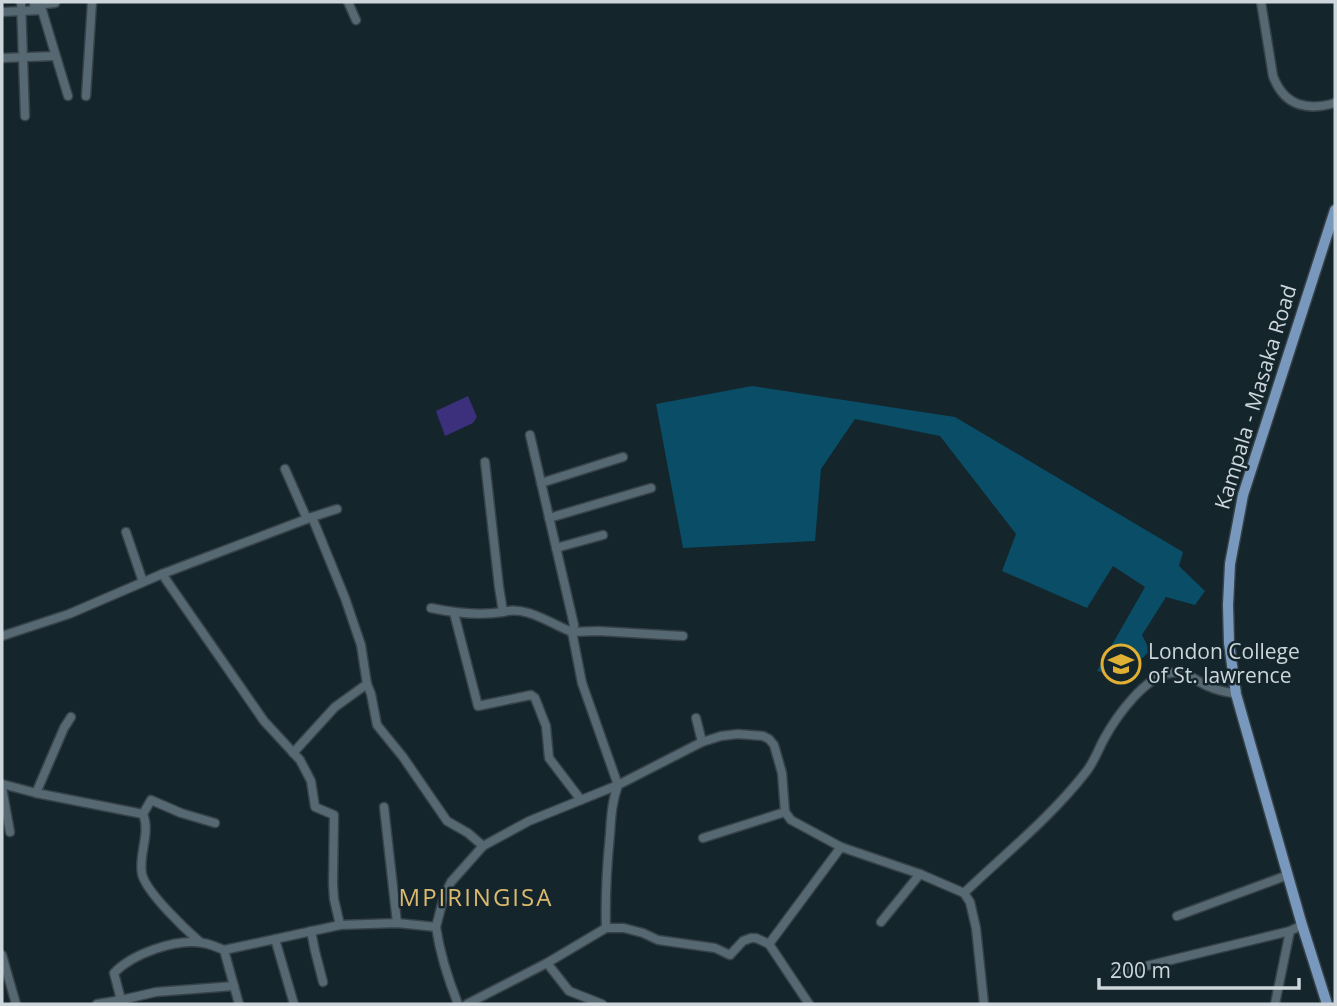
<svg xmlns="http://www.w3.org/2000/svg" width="1337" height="1006" font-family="'Open Sans',sans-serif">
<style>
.forest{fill:#094d66}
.water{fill:#3c2f7b}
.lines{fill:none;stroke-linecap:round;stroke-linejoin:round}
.minor-casing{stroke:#374248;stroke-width:11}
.major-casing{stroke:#374248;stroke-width:13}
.minor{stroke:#566871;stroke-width:8}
.major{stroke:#7998be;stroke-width:10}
.labels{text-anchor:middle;stroke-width:5;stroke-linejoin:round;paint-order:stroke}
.street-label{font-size:21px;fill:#ccd6db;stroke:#15252c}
.poi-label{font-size:21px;fill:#ccd6db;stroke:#15252c;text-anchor:start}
.quarter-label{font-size:24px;letter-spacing:2px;fill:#dbba70;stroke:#15252c}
</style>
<rect width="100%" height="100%" fill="#15252c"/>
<!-- forest -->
<path class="forest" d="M752,386L955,417L1183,552L1179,566L1205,591L1195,605L1166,597L1142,635L1150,651L1122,677L1097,671L1145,587L1113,566L1087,608L1002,571L1016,534L940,436L855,419L821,469L815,541L683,548L656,404Z"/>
<!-- water -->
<path class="water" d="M468,396L477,417L473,423L445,436L436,411Z"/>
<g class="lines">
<defs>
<g id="minor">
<path d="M21,2L25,116"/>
<path d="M348,2L356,20"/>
<path d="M1261,2L1273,76C1284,106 1307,111 1335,103"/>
<path d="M34,5L42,10L68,96"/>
<path d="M35,5L55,3V2"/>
<path d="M2,12L42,10"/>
<path d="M2,58L55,56"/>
<path d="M86,96L92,2"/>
<path d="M530,435L574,625L572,632L598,631L683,636"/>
<path d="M485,462L499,587L503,612C526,605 551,624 572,632L582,683L618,785C612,801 611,817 610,834C607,865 605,897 606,928"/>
<path d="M285,469L307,519"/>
<path d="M541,483L623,457"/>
<path d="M312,517L345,598L361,645L367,684L371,694L377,725L403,757L447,821L468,833L483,846"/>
<path d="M549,518L651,488"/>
<path d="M126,532L143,582"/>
<path d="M556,548L603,535"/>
<path d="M162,574L264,721L300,760L311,781L315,807L334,815L333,884L334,899L340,925"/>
<path d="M431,608C455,613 479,616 503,612"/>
<path d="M454,613L478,706L531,695L535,698L546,726L549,758L581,800"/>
<path d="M2,636L69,614L162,574L312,517L337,509"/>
<path d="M696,718L702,742"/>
<path d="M293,753L335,707L367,684"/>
<path d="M2,784L36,793L143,814"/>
<path d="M2,788L10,832"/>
<path d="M36,793L64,728L71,717"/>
<path d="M384,807L397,923"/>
<path d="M143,814C151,834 138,854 142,874C146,892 186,930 200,942"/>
<path d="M143,814L151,800L181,813L215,823"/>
<path d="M703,838L785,812"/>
<path d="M964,893L970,902L976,928L984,1004"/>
<path d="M1177,916L1288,875"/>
<path d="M881,922L920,874"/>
<path d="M436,927C440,954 448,979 458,1004"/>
<path d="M311,931L315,951L323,982"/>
<path d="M275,939L294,1004"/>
<path d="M769,944L841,847"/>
<path d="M2,955L16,1004"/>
<path d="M547,963L569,991L602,1004"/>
<path d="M1116,971L1130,970L1290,931"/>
<path d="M97,1004L121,1000L114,973C132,954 176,938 203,943C210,944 217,947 224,950"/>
<path d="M124,1004L121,1000L156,992L234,986"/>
<path d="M239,1004L224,950L340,925L397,923L436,927L444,896L451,882L483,846L529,821L618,785L702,742L721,736L738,734L763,736L769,739L774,745L782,773L785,812L791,820L841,847L920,874L964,893C1005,854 1051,817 1086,772C1094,762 1098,750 1104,739C1116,717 1145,676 1171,673C1188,670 1196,682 1210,687C1218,691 1228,692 1236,694"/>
<path d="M467,1004L547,963L606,928H624L643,933L658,940L715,948L730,955L743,941L751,938H756L769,944L809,1004"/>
<path d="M1275,1004L1290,931L1302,925"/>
</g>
<path id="major" d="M1327,1004L1302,925L1236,694L1229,643L1228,605L1230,564L1243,495L1335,210"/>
</defs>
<!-- minor casing -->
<use href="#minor" class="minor-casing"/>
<!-- major casing -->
<use href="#major" class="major-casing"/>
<!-- minor -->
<use href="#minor" class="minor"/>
<!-- major -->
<use href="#major" class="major"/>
</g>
<!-- icons -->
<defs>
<symbol id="school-ring" viewBox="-11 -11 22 22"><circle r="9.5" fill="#15252c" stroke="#e0b034" stroke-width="1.5"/><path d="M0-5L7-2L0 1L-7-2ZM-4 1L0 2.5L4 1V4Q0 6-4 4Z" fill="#e0b034"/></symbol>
</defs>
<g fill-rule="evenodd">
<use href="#school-ring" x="1099" y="642" width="44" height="44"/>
</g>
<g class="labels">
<!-- street labels -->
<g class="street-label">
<text transform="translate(1256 397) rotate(-73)" y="7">Kampala - Masaka Road</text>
</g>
<!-- poi labels -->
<g class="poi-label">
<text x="1148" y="659">London College<tspan x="1148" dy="24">of St. lawrence</tspan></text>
</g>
<!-- quarter labels -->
<g class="quarter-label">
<text x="476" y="906">MPIRINGISA</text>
</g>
</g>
<!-- border -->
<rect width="1337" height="1006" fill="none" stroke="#ccd6db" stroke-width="7"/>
<!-- scale -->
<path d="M1099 978v10h200v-10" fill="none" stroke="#ccd6db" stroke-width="3.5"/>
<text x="1110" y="978" font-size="21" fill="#ccd6db" stroke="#15252c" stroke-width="5" paint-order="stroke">200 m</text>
</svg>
